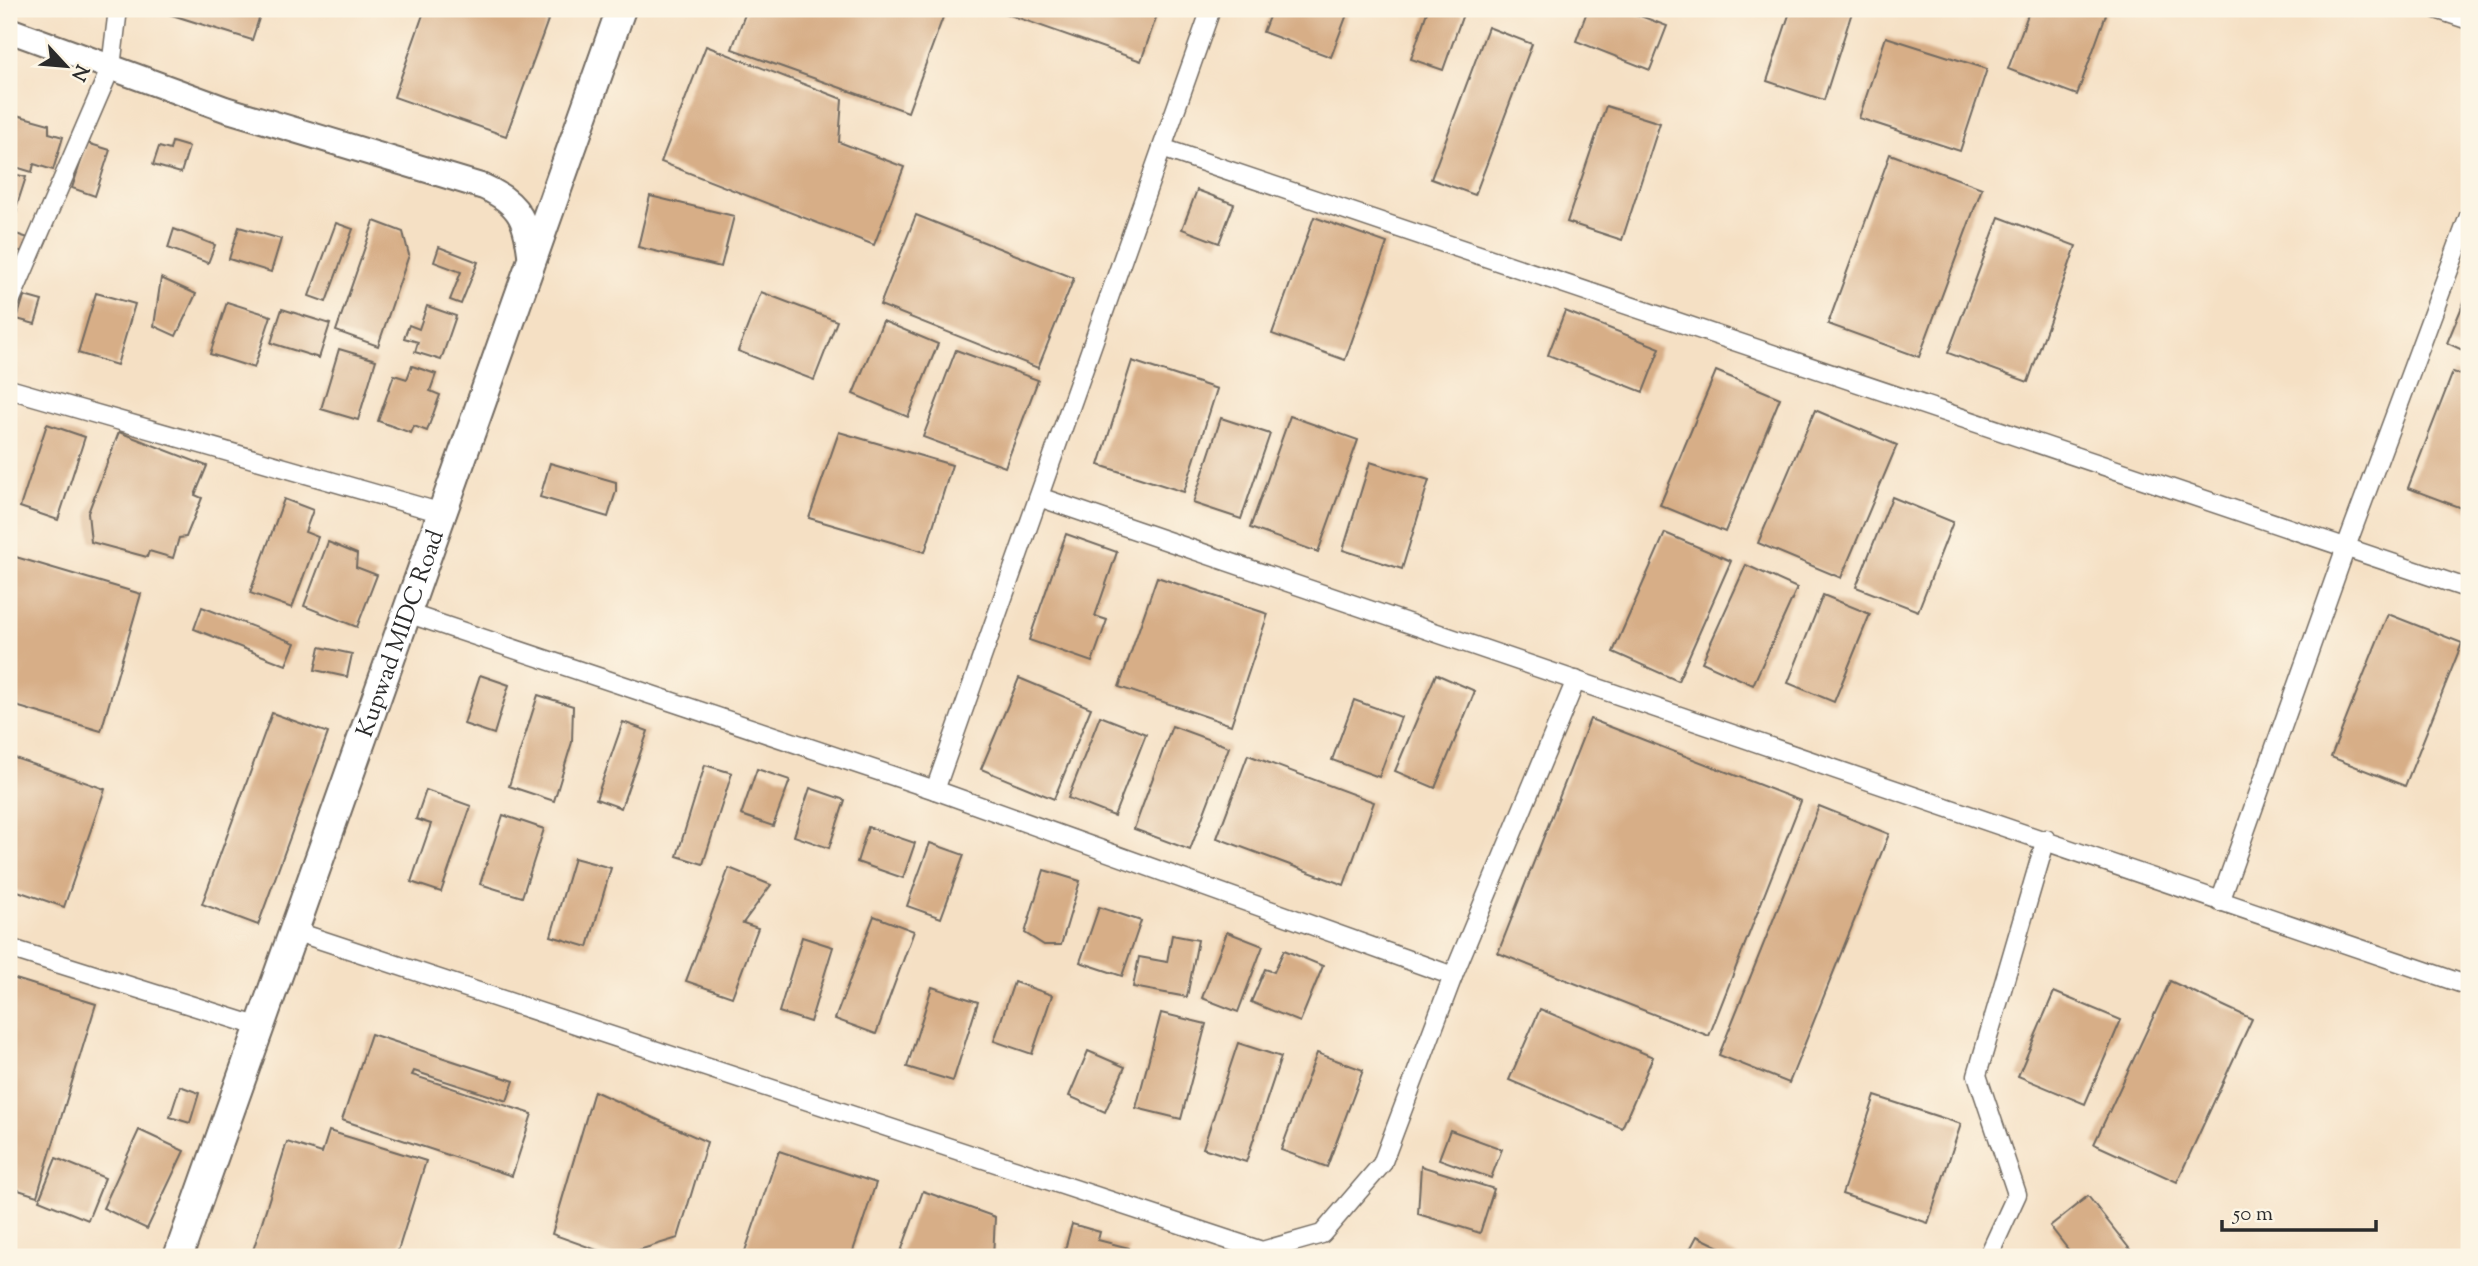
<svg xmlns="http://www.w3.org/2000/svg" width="2478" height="1266" font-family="'Sorts Mill Goudy',serif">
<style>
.building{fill:#d7ae87}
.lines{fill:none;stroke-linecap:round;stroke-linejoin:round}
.minor-casing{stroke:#726a61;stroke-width:21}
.secondary-casing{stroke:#726a61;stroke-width:28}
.primary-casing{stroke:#726a61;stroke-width:32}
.minor{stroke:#fff;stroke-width:18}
.secondary{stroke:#fff;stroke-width:24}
.primary{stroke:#fff;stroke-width:28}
.labels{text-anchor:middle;stroke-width:7;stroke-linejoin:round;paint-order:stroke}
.street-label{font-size:24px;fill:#2b2b2b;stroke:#fcf5e5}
</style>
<rect width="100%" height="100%" fill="#fcf5e5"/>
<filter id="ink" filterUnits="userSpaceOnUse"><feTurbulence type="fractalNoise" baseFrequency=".0143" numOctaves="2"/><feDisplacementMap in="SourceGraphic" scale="14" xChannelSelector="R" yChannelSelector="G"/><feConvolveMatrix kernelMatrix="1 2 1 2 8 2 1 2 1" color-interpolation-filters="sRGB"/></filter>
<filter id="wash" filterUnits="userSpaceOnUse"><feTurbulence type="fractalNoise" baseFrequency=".00686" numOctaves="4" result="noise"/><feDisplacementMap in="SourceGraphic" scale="28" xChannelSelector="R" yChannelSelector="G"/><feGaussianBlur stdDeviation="1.57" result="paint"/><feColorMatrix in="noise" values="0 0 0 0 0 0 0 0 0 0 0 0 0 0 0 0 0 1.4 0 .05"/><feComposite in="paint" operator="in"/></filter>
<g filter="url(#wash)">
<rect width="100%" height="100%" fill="#f5e0c4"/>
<g id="blocks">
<!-- building -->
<g class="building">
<path d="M171,9H262L252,40L169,14Z"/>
<path d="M425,9H517L548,20L506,136L394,97Z"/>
<path d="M747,9H946L908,112L732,49Z"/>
<path d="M993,9H1159L1141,61Z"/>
<path d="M1272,9H1349L1331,57L1263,32Z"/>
<path d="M1428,9H1449L1463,14L1443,70L1411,59Z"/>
<path d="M1588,9H1622L1667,26L1650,70L1576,41Z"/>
<path d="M1791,9H1853L1824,100L1767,81Z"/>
<path d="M2030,9H2108L2077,95L2008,69Z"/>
<path d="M1488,27L1532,44L1475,195L1431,179Z"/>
<path d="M1886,37L1987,69L1960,151L1859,118Z"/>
<path d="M706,46L842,99L839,142L904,167L874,245L661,162Z"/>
<path d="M1606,106L1660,123L1622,240L1567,222Z"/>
<path d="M9,113L49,124V133L63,137L53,170L34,164L32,172L9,165Z"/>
<path d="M172,142L189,147L181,173L153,165L159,147L170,150Z"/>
<path d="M87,143L110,150L95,196L72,188Z"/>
<path d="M1890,154L1982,188L1919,357L1828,324Z"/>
<path d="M9,173L26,177L17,205L9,202Z"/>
<path d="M1197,190L1234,204L1219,243L1182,229Z"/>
<path d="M650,196L734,216L721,267L638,247Z"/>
<path d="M9,208L17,210L10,232L31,239L27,253L9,248Z"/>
<path d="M916,215L1074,278L1038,368L880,305Z"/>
<path d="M1314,217L1387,243L1345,360L1272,334Z"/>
<path d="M1999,217L2076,246L2028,382L1948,353Z"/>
<path d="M374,221L403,232L409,255L378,346L336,331Z"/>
<path d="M336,223L353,229L326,302L309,296Z"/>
<path d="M239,227L281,239L271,272L229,259Z"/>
<path d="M174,229L215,245L208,263L168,248Z"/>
<path d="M439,247L478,262L461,304L450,300L461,272L434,262Z"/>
<path d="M161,278L196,294L176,336L154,326Z"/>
<path d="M2469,290V353L2447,343Z"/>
<path d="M761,292L837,321L814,380L738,351Z"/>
<path d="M96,293L135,304L117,365L78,353Z"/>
<path d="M24,296L42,301L35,324L17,319Z"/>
<path d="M227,302L271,316L254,368L210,354Z"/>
<path d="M427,306L456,316L441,360L415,352L418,342L404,338L409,325L419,329Z"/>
<path d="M282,309L330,324L319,358L271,343Z"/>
<path d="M1565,311L1660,348L1643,392L1548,355Z"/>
<path d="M883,321L938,344L908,417L853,394Z"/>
<path d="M339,349L376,360L358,420L321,409Z"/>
<path d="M956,350L1038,380L1005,467L923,437Z"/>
<path d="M1132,361L1217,389L1184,492L1099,465Z"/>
<path d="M412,366L436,374L430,391L440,395L427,431L414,426L411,433L378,421L394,375L407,379Z"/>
<path d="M1716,371L1780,398L1725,532L1660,505Z"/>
<path d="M2453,372L2469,378V511L2408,488Z"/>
<path d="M1815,410L1897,445L1841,578L1758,543Z"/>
<path d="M1290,416L1358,440L1318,552L1250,528Z"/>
<path d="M1221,418L1270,434L1241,519L1193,503Z"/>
<path d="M47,424L85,437L58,520L20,507Z"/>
<path d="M119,432L207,466L195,495L202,498L186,537L179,538L173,558L149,551L147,557L91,542L88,513Z"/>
<path d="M839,432L952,465L925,552L809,518Z"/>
<path d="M1370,462L1429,480L1402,569L1343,550Z"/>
<path d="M550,463L616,482V491L608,517L540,497Z"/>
<path d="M1892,497L1953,522L1918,611L1856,587Z"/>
<path d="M284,499L313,510L305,532L318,537L292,608L250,593Z"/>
<path d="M1665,533L1731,561L1678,681L1613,652Z"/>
<path d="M1066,534L1117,552L1095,616L1107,620L1092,662L1029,640Z"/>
<path d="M328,542L357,554L356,567L377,575L357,627L304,606Z"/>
<path d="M9,555L141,594L101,731L9,704Z"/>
<path d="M1746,565L1797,588L1753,685L1702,662Z"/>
<path d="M1157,577L1268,614L1231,725L1119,687Z"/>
<path d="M1823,595L1870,614L1834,702L1788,683Z"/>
<path d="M202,607L295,643L286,665L194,629Z"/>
<path d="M2388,614L2462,643L2405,786L2331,757Z"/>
<path d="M320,647L352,654L347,677L315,670Z"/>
<path d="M1436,674L1475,691L1435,788L1395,771Z"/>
<path d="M480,675L509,685L494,734L464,724Z"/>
<path d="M1019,678L1091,708L1054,799L981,769Z"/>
<path d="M538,695L573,706L572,742L554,801L509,786Z"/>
<path d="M1354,700L1401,717L1379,777L1332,760Z"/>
<path d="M272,713L328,733L258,925L202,904Z"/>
<path d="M1100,716L1146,734L1114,816L1068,798Z"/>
<path d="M1590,719L1801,801L1709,1036L1498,953Z"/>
<path d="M623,722L648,731L621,808L596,799Z"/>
<path d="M1172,726L1229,747L1190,850L1134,829Z"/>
<path d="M1248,755L1374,802L1344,885L1217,838Z"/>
<path d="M9,756L105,789L64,907L9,888Z"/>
<path d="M705,765L732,773L703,864L677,856Z"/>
<path d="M757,769L790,780L773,826L741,815Z"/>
<path d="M810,788L845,800L829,848L794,836Z"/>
<path d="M426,790L471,806L441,892L411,882L431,824L416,819Z"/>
<path d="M1819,806L1889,834L1789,1083L1719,1055Z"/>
<path d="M503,815L544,829L522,897L480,884Z"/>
<path d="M868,827L915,843L903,878L857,862Z"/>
<path d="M930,843L964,855L941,918L907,906Z"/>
<path d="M574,858L611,868L588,947L551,936Z"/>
<path d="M729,868L771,885L743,923L758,928L732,997L686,981Z"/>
<path d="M1044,870L1080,881L1061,945H1044L1025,933Z"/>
<path d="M1099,907L1141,921L1122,976L1080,962Z"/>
<path d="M874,916L914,931L876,1034L835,1019Z"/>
<path d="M1227,932L1263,946L1238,1012L1202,998Z"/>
<path d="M1172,935L1198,940L1187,997L1133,987L1139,957L1167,962Z"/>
<path d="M802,937L833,947L810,1022L779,1012Z"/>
<path d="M1284,950L1323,966L1300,1022L1251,1002L1265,969L1274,972Z"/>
<path d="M9,977L96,1004L37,1196L9,1187Z"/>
<path d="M2170,981L2252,1019L2177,1182L2094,1144Z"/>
<path d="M1014,982L1052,995L1032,1054L994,1041Z"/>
<path d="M932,987L978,1002L953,1081L907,1067Z"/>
<path d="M2054,992L2121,1020L2085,1104L2018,1076Z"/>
<path d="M1540,1009L1653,1057L1622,1128L1509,1080Z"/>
<path d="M1161,1013L1206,1024L1181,1119L1136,1108Z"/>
<path d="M371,1034L514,1081L507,1101L414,1071L412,1075L532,1114L512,1176L342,1120Z"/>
<path d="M1238,1043L1281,1057L1246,1162L1203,1148Z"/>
<path d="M1088,1051L1125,1067L1105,1112L1069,1096Z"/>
<path d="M1317,1053L1363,1070L1327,1167L1281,1150Z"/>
<path d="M180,1086L199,1093L190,1123L170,1117Z"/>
<path d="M594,1091L707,1142L678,1238L616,1257L552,1234Z"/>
<path d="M1875,1096L1961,1124L1928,1223L1842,1194Z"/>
<path d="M139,1130L184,1151L147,1229L103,1208Z"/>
<path d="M1450,1130L1502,1149L1491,1178L1439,1159Z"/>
<path d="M329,1131L426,1161L396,1257H251L287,1142L322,1153Z"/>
<path d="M779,1151L876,1183L851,1257H743Z"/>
<path d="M56,1158L105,1178L88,1220L39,1200Z"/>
<path d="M1421,1166L1494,1189L1480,1233L1418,1214Z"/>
<path d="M923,1191L995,1217L993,1257H899Z"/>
<path d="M2088,1196L2136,1257H2074L2050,1226Z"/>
<path d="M1072,1224L1100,1232L1098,1240L1129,1248L1126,1257H1063Z"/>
<path d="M1697,1236L1740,1257H1686Z"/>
</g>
</g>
</g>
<g filter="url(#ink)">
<use href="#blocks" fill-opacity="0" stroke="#726a61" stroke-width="2"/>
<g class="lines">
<defs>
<g id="minor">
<path d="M2436,9L2469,20"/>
<path d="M1162,148L2469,589"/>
<path d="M9,304L111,67L118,9"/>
<path d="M9,389L442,513"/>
<path d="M1039,497L2469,986"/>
<path d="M407,613L935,790L1211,9"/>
<path d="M935,790L1453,976L1576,680"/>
<path d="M2220,902L2346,547L2469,216"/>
<path d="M294,931L1262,1251L1322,1234L1382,1164L1453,976"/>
<path d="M9,948L260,1027"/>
<path d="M1988,1257L2017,1194L1977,1075L2046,839"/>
</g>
<path id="secondary" d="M9,30L225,109L484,187C522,204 527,223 531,262"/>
<g id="primary">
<path id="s1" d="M178,1257L621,9"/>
</g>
</defs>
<!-- minor casing -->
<use href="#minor" class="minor-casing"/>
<!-- secondary casing -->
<use href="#secondary" class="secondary-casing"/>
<!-- primary casing -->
<use href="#primary" class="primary-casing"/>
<!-- minor -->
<use href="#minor" class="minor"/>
<!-- secondary -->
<use href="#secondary" class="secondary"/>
<!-- primary -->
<use href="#primary" class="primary"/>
</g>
</g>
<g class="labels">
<!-- street labels -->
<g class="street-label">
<text dy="8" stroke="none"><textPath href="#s1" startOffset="662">Kupwad MIDC Road</textPath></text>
</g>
</g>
<!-- margin -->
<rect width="2478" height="1266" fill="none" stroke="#fcf5e5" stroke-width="35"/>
<!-- north arrow -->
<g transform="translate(66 66) rotate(116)" stroke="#fcf5e5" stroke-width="5" paint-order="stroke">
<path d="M0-5L12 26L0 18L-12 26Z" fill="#2b2b2b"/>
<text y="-10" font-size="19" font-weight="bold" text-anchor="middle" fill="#2b2b2b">N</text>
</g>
<!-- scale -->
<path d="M2222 1220v10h154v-10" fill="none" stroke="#2b2b2b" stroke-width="3.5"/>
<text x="2233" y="1220" font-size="21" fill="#2b2b2b" stroke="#fcf5e5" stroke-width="5" paint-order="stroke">50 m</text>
</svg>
